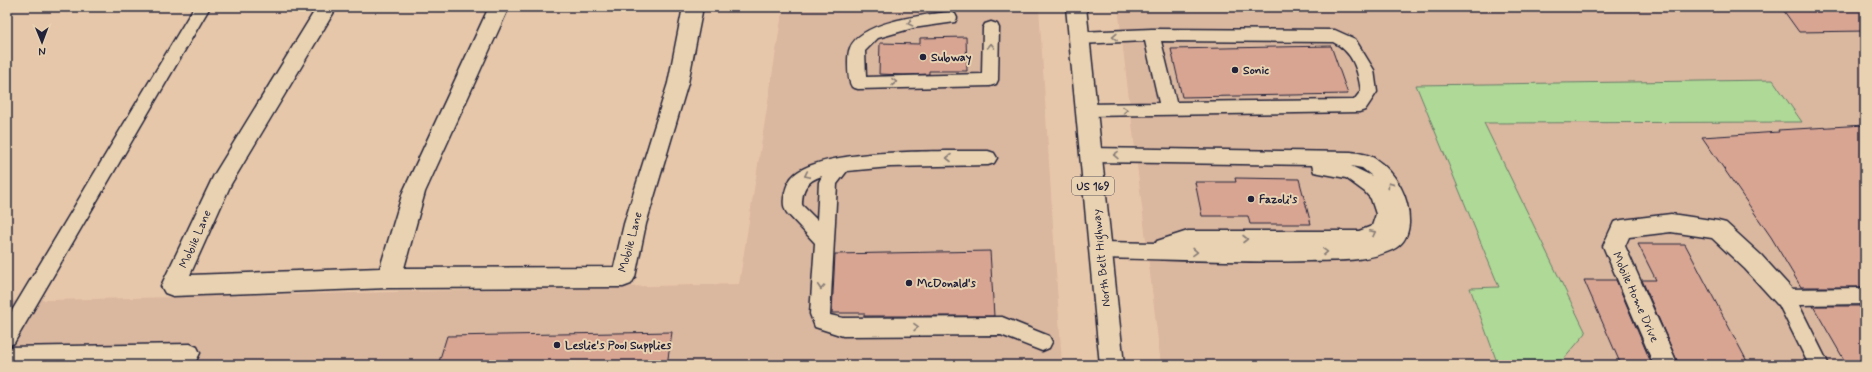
<svg xmlns="http://www.w3.org/2000/svg" width="1872" height="372" font-family="Mynerve,sans-serif">
<style>
.built{fill:#dab79f;fill-rule:evenodd}
.green{fill:#afd997;stroke:#687e69}
.building{fill:#d8a593;stroke:#22223b}
.lines{fill:none;stroke-linecap:round;stroke-linejoin:round}
.lane-casing{stroke:#22223b;stroke-width:3}
.street-casing{stroke:#22223b;stroke-width:3}
.primary-casing{stroke:#22223b;stroke-width:3}
.lane{fill:#e8d2b1;fill-rule:evenodd}
.street{fill:#e8d2b1;fill-rule:evenodd}
.primary{fill:#e8d2b1;fill-rule:evenodd}
.oneway{stroke:#857a76}
.poi-dot{fill:#22223b;stroke:#e8d2b1;stroke-width:1.5}
.labels{text-anchor:middle;stroke-width:4;stroke-linejoin:round;paint-order:stroke}
.shield{fill:#e8d2b1;stroke:#5d575e;stroke-width:1}
.shield-label{font-size:11px;font-weight:bold;fill:#22223b}
.poi-label{font-size:12px;font-weight:bold;fill:#22223b;stroke:#e8d2b1;text-anchor:start}
.street-label{font-size:12px;fill:#22223b;stroke:#e8d2b1}
</style>
<rect width="100%" height="100%" fill="#e7c7aa"/>
<filter id="ink" filterUnits="userSpaceOnUse"><feTurbulence type="fractalNoise" baseFrequency=".025" numOctaves="2"/><feDisplacementMap in="SourceGraphic" scale="8" xChannelSelector="R" yChannelSelector="G"/><feConvolveMatrix kernelMatrix="1 2 1 2 8 2 1 2 1" color-interpolation-filters="sRGB"/></filter>
<g filter="url(#ink)">
<!-- built -->
<g class="built">
<path d="M783,7H1039L1062,365H7V301L739,284Z"/>
<path d="M1118,7H1865V365H1161ZM1417,85L1801,122L1483,123L1563,360L1497,362L1470,288L1499,287Z"/>
</g>
<!-- green -->
<path class="green" d="M1773,80L1802,122L1484,123L1586,333L1563,360L1497,362L1470,288L1499,287L1416,85Z"/>
<!-- building -->
<g class="building">
<path d="M1781,7H1865V31L1799,32Z"/>
<path d="M966,37L967,71H929V74L904,75L879,74L880,43L920,44V38Z"/>
<path d="M1331,46L1348,94L1182,97L1171,49Z"/>
<path d="M1865,125V287H1801L1771,237L1702,137L1779,132L1778,130Z"/>
<path d="M1235,178L1299,179L1311,224H1250L1248,216H1202L1195,182H1236Z"/>
<path d="M1638,244H1685L1749,365H1679L1642,280H1656Z"/>
<path d="M990,251L994,316H864V313H832L835,254Z"/>
<path d="M1584,280H1616L1652,365H1621Z"/>
<path d="M1813,306H1865V365H1847Z"/>
<path d="M672,332L667,365H438L447,336Z"/>
</g>
<g class="lines">
<defs>
<g id="lane">
<path d="M194,7H210L14,343L7,346V319Z"/>
<path d="M949,12L955,14L957,18L955,22L913,28L878,38L865,51L866,77L982,74L983,28L985,24L991,22L997,24L999,28L998,80L996,84L990,86L858,89L852,87C848,81 848,71 848,63C848,58 848,52 850,48C861,21 924,15 949,12Z"/>
<path d="M1152,29L1335,30L1355,39L1374,70L1377,92L1365,110L1359,112L1086,116L1080,115L1078,110L1080,105L1086,104L1159,103L1145,41L1079,44L1073,42L1071,38L1073,34L1079,32ZM1161,41L1333,42C1353,52 1358,70 1361,91L1354,100L1176,102Z"/>
<path d="M1090,148L1351,152C1358,153 1368,154 1374,158C1397,173 1410,198 1409,224C1408,236 1403,245 1392,250C1365,262 1338,260 1309,261C1239,263 1169,259 1100,258L1093,256L1091,250L1093,244L1100,242L1156,243L1157,241L1188,231H1359L1372,226L1376,214L1371,199L1365,192L1346,178L1314,172L1312,165L1090,162L1084,160L1081,155L1084,150ZM1351,166L1362,168L1372,176Z"/>
<path d="M947,151H988L994,153L997,158L994,163L988,165L890,167L847,171L837,184L830,315L843,318L1002,317L1049,336L1052,342L1049,348L1042,351L1001,335L843,336L815,327L810,314L815,243L787,213C783,207 783,200 785,193C786,186 790,178 795,174C823,151 911,152 947,151ZM822,176L819,182L817,220L802,205C802,190 806,181 822,176Z"/>
<path d="M1865,288V304L1799,305L1829,365H1809L1775,297L1778,291L1785,289Z"/>
<path d="M190,344L197,347L200,353L194,365H174L175,362L7,365V347Z"/>
</g>
<g id="street">
<path d="M317,7H337L231,184L190,275L380,268L403,192L489,7H509L425,192L404,268L614,267L624,224L668,83L683,7H703L688,83L646,224L635,277L631,284L623,287L389,288L173,296L165,293L161,286L214,175Z"/>
<path d="M1671,214L1718,221L1726,223L1761,255L1793,290L1797,297L1793,304L1785,307L1777,304L1745,269L1712,238L1671,232L1629,237L1625,246L1678,365H1654L1603,246L1614,222L1622,220Z"/>
</g>
<path id="primary" d="M1066,7H1086L1124,365H1100Z"/>
</defs>
<!-- lane casing -->
<use href="#lane" class="lane-casing"/>
<!-- street casing -->
<use href="#street" class="street-casing"/>
<!-- primary casing -->
<use href="#primary" class="primary-casing"/>
<!-- lane -->
<use href="#lane" class="lane"/>
<!-- street -->
<use href="#street" class="street"/>
<!-- primary -->
<use href="#primary" class="primary"/>
</g>
<!-- one-way arrows -->
<defs><path id="oneway-chevron" d="M-2-3.5L2.5 0L-2 3.5" fill="none" stroke-width="1.6" stroke-linecap="round" stroke-linejoin="round"/></defs>
<g class="oneway">
<use href="#oneway-chevron" transform="translate(910 23) rotate(167)"/>
<use href="#oneway-chevron" transform="translate(1115 37) rotate(178)"/>
<use href="#oneway-chevron" transform="translate(991 46) rotate(-89)"/>
<use href="#oneway-chevron" transform="translate(894 82) rotate(-1)"/>
<use href="#oneway-chevron" transform="translate(1125 110) rotate(-1)"/>
<use href="#oneway-chevron" transform="translate(1116 155) rotate(-179)"/>
<use href="#oneway-chevron" transform="translate(949 158) rotate(180)"/>
<use href="#oneway-chevron" transform="translate(807 175) rotate(155)"/>
<use href="#oneway-chevron" transform="translate(1390 185) rotate(-125)"/>
<use href="#oneway-chevron" transform="translate(1373 233) rotate(-27)"/>
<use href="#oneway-chevron" transform="translate(1245 239)"/>
<use href="#oneway-chevron" transform="translate(1195 252) rotate(1)"/>
<use href="#oneway-chevron" transform="translate(1325 252) rotate(-2)"/>
<use href="#oneway-chevron" transform="translate(821 287) rotate(94)"/>
<use href="#oneway-chevron" transform="translate(916 327) rotate(-1)"/>
</g>
</g>
<!-- markers -->
<g class="poi-dot">
<circle cx="923" cy="57" r="4"/>
<circle cx="1235" cy="70" r="4"/>
<circle cx="1251" cy="199" r="4"/>
<circle cx="909" cy="283" r="4"/>
<circle cx="557" cy="345" r="4"/>
</g>
<g class="labels">
<!-- shield labels -->
<rect class="shield" x="1072" y="177" width="42" height="18" rx="3"/>
<g class="shield-label">
<text x="1093" y="190">US 169</text>
</g>
<!-- poi labels -->
<g class="poi-label">
<text x="931" y="61">Subway</text>
<text x="1243" y="74">Sonic</text>
<text x="1259" y="203">Fazoli's</text>
<text x="917" y="287">McDonald's</text>
<text x="565" y="349">Leslie's Pool Supplies</text>
</g>
<!-- street labels -->
<g class="street-label">
<text transform="translate(195 239) rotate(-66)" y="4">Mobile Lane</text>
<text transform="translate(630 242) rotate(-75)" y="4">Mobile Lane</text>
<text transform="translate(1101 258) rotate(-96)" y="4">North Belt Highway</text>
<text transform="translate(1636 297) rotate(66)" y="4">Mobile Home Drive</text>
</g>
</g>
<!-- margin -->
<rect width="1872" height="372" fill="none" stroke="#e8d2b1" stroke-width="24"/>
<rect x="12" y="12" width="1848" height="348" fill="none" stroke="#22223b" stroke-width="1.5" filter="url(#ink)"/>
<!-- north arrow -->
<g transform="translate(42 42) rotate(179)" stroke="#e8d2b1" stroke-width="3" paint-order="stroke">
<path d="M0-3L7 15L0 10L-7 15Z" fill="#22223b"/>
<text y="-6" font-size="11" font-weight="bold" text-anchor="middle" fill="#22223b">N</text>
</g>
</svg>
